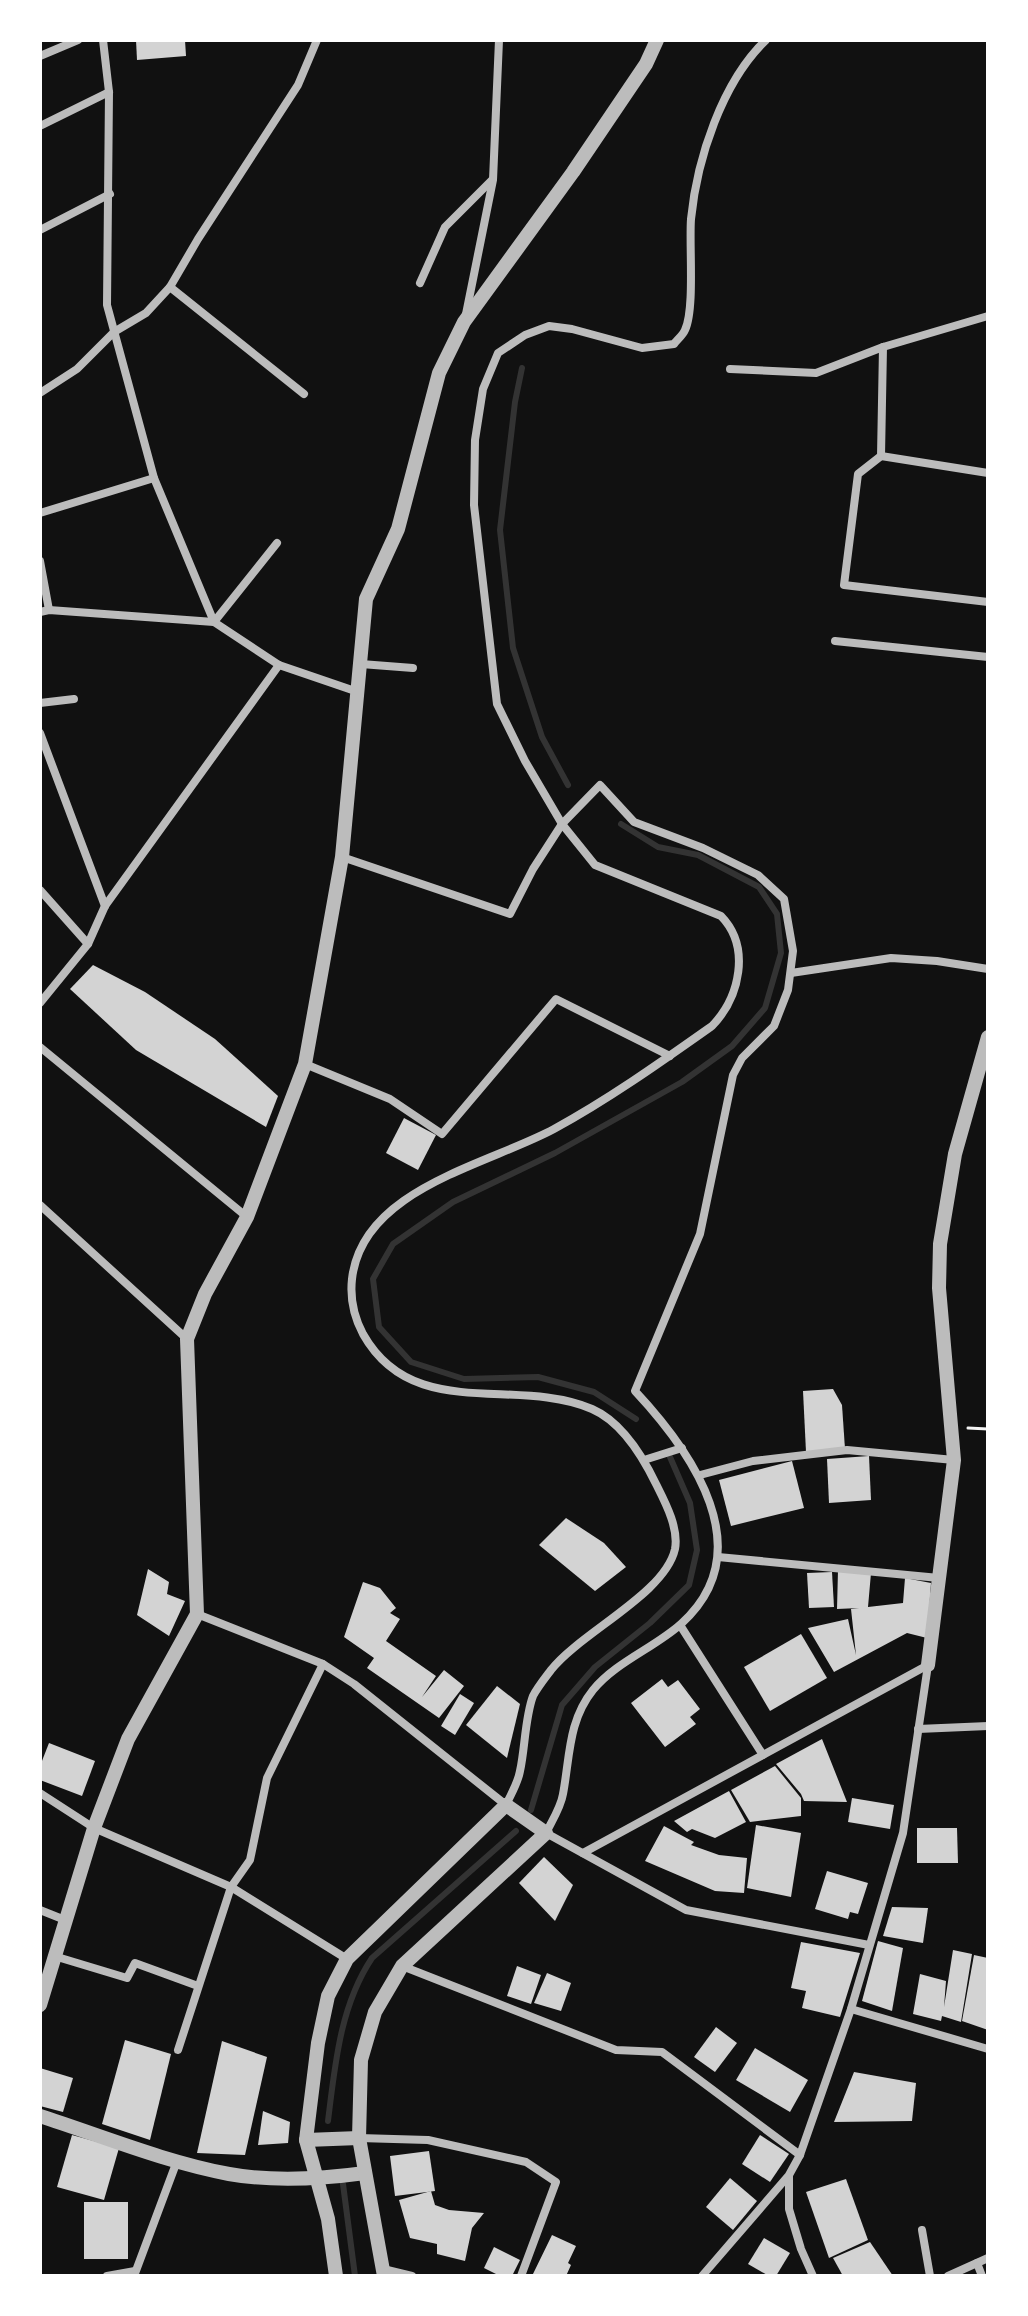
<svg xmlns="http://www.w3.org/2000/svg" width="1028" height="2316" font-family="Arial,sans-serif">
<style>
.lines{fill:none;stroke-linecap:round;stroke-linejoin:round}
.stream{stroke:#333;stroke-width:6}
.building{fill:#d3d3d3}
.path{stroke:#f5f5f5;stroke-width:3}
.minor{stroke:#bcbcbc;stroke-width:8}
.tertiary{stroke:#bcbcbc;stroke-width:14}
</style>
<rect width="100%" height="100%" fill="#111"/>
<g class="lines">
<!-- stream -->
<g class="stream">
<path d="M522,368L515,402L500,530L513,648L542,737L568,785"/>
<path d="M621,824L658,847L698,855L759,887L777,914L781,953L765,1008L732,1046L682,1082L555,1153L453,1202L393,1244L373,1279L379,1327L411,1362L464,1379L538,1377L594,1392L636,1419"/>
<path d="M531,1810L562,1705L595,1667L650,1623L689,1585L697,1550L690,1503L670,1457"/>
<path d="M328,2121C335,2065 340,2006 372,1958L516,1831"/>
<path d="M343,2184L355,2276"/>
</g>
</g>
<!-- building -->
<g class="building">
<path d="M136,40H185L186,56L137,60Z"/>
<path d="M93,965L145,992L215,1039L278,1096L266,1127L136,1050L70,989Z"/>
<path d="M404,1118L436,1135L418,1170L386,1153Z"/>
<path d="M833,1389L842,1405L845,1449L806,1452L803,1391Z"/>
<path d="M869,1456L871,1500L829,1503L827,1459Z"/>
<path d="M792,1461L804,1508L731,1526L719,1480Z"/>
<path d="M566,1518L604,1543L626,1567L595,1591L539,1545Z"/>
<path d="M148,1569L169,1582L167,1594L185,1601L169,1636L137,1615Z"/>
<path d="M838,1570L871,1573L868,1607L903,1603L905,1578L931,1583L927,1638L907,1633L834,1672L808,1628L848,1619L856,1655L851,1609L859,1608L837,1609Z"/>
<path d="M832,1572L834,1607L809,1608L807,1573Z"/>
<path d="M363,1582L380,1588L396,1608L390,1613L400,1619L386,1641L436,1676L422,1697L444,1670L464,1686L439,1718L367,1668L374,1658L344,1637Z"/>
<path d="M801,1634L827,1678L770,1711L744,1667Z"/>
<path d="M662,1679L668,1687L678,1680L700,1709L690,1717L696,1724L665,1747L631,1703Z"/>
<path d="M497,1686L520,1704L507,1758L466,1725Z"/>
<path d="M460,1694L474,1703L455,1735L441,1726Z"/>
<path d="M822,1739L847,1802L804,1801L801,1794L776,1764Z"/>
<path d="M49,1743L95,1761L82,1796L40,1780V1766Z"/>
<path d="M775,1766L801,1798V1816L750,1822L731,1790Z"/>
<path d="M729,1791L746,1822L715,1838L692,1829L687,1832L674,1821Z"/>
<path d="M852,1798L894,1805L890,1829L848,1822Z"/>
<path d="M756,1825L801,1833L791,1897L747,1888Z"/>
<path d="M664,1826L694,1842L691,1845L719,1855L747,1858L744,1893L715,1891L645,1861Z"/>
<path d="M917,1828H957L958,1863H917Z"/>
<path d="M544,1857L573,1885L555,1921L519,1883Z"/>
<path d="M827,1871L868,1883L858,1914L850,1912L848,1919L815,1909Z"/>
<path d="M892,1907L928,1908L923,1943L883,1936Z"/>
<path d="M878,1941L903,1948L892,2011L862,2001Z"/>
<path d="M801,1942L860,1953L840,2017L802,2008L806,1991L791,1988Z"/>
<path d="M953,1950L972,1954L961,2022L942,2016L941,2021L913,2014L920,1974L946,1981L944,2007Z"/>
<path d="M974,1955L988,1958V2030L962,2021Z"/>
<path d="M517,1966L541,1975L531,2004L507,1996Z"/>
<path d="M547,1973L571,1983L561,2011L534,2003Z"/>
<path d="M716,2027L737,2043L715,2072L694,2057Z"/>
<path d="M125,2040L171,2054L150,2140L102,2124Z"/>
<path d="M222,2041L267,2057L245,2155L197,2153Z"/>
<path d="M755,2048L808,2080L790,2112L736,2080Z"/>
<path d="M40,2068L73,2078L63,2112L40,2106Z"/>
<path d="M854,2072L916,2083L912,2121L834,2122Z"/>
<path d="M263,2111L290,2122L288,2143L258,2145Z"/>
<path d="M72,2135L119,2148L104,2200L57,2187Z"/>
<path d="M760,2135L789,2154L770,2182L742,2164Z"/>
<path d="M429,2151L435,2191L395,2196L390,2156Z"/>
<path d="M730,2178L757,2201L733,2230L706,2207Z"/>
<path d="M846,2179L868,2240L829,2258L806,2192Z"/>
<path d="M431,2191L435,2205L449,2210L484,2213L472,2228L465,2261L437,2254V2244L410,2238L399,2200Z"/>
<rect x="84" y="2202" width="44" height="57"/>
<path d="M552,2235L576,2246L568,2263L571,2265L566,2276H532Z"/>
<path d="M764,2238L790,2253L776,2276H769L748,2264Z"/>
<path d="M870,2242L893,2276H843L833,2258Z"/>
<path d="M494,2247L520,2260L512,2276H500L484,2268Z"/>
</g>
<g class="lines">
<!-- path -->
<path class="path" d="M968,1428L988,1429"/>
<!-- minor -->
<g class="minor">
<path d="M103,40L109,92L107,305L154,478L214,622L279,665L358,692"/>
<path d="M40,56L78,40"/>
<path d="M40,126L109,92"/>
<path d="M40,230L110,194"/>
<path d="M420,283L445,227L492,180"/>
<path d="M170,287L304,394"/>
<path d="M466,314L493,180L499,40"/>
<path d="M988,316L883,347L881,456L858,474L844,585L988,602"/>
<path d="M730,369L816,373L883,347"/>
<path d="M40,393L77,369L114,332L146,313L170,287L198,239L298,85L317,40"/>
<path d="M881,456L988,473"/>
<path d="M40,513L154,478"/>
<path d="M40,561L49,610"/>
<path d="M40,612L49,610L214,622L277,543"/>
<path d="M835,641L988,657"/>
<path d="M361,664L413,668"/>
<path d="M40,703L74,699"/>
<path d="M40,733L105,906"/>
<path d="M342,857L510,914L533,869L562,824L600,785L634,822L703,848L758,875L784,899L793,951L788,990L774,1026L742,1058L733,1075L700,1234L635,1391C692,1452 762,1551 681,1624C654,1648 616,1662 593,1690C568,1721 570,1757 563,1794C561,1807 552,1821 546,1833L686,1910L869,1945"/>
<path d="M40,890L88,944"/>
<path d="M791,973L891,958L937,961L988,969"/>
<path d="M40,1003L88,944L105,906L279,665"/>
<path d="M40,1047L247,1217"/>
<path d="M305,1064L390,1099L442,1134L556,999L670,1056"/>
<path d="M40,1205L187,1339"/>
<path d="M644,1460L682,1448"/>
<path d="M700,1475L753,1461L847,1450L954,1460"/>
<path d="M718,1557L939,1578"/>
<path d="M197,1614L323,1664L354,1684L506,1805C511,1794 518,1783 520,1771C525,1749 525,1717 533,1696C537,1688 545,1678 551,1670C581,1632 665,1594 675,1549C679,1528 665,1502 656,1484C642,1455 622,1422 592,1409C515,1376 413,1423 363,1334C354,1317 350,1297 352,1279C362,1189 487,1165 554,1129C609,1099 661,1062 712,1026C740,997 751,947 721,916L595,865L562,824L525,761L497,704L474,505L475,440L483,389L498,353L525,335L549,326L572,329L642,348L674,344C677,340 683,335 685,330C695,309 689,245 691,219C697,159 722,82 766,40"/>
<path d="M680,1625L763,1755"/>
<path d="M918,1729L988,1726"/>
<path d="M40,1793L94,1828L231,1887L347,1959"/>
<path d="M583,1853L928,1665"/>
<path d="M40,1910L65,1920"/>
<path d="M54,1956L127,1978L135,1963L198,1986"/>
<path d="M402,1966L616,2050L662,2052L800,2155"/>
<path d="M851,2009L988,2049"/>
<path d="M178,2050L231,1887L250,1860L267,1778L323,1664"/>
<path d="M359,2138L428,2140L526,2162L556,2182L521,2276"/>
<path d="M789,2176V2209L801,2249L813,2276"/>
<path d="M922,2230L930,2276"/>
<path d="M977,2263L982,2276"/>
<path d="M383,2269L412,2276"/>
<path d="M107,2276L135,2271"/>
<path d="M134,2276L177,2161"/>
<path d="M702,2276L789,2175L800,2155L851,2009L903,1833L928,1665"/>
<path d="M948,2276L988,2258"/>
</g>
<!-- tertiary -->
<g class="tertiary">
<path d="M928,1665L954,1460L939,1288L940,1244L955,1154L988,1037"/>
<path d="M40,2005L94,1828L128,1739L197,1614L187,1339L205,1294L247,1217L305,1064L342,857L366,599L398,529L439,373L464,322L573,172L646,64L657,40"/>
<path d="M40,2116C102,2136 165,2162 229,2174C274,2182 321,2179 365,2173"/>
<path d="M306,2140L359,2138"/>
<path d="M336,2276L328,2219L306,2140L318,2043L328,1996L347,1959L506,1805L546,1833L402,1966L375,2012L361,2060L359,2138L384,2276"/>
</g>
</g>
<!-- border -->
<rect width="1028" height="2316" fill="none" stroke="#ffffff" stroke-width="84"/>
</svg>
